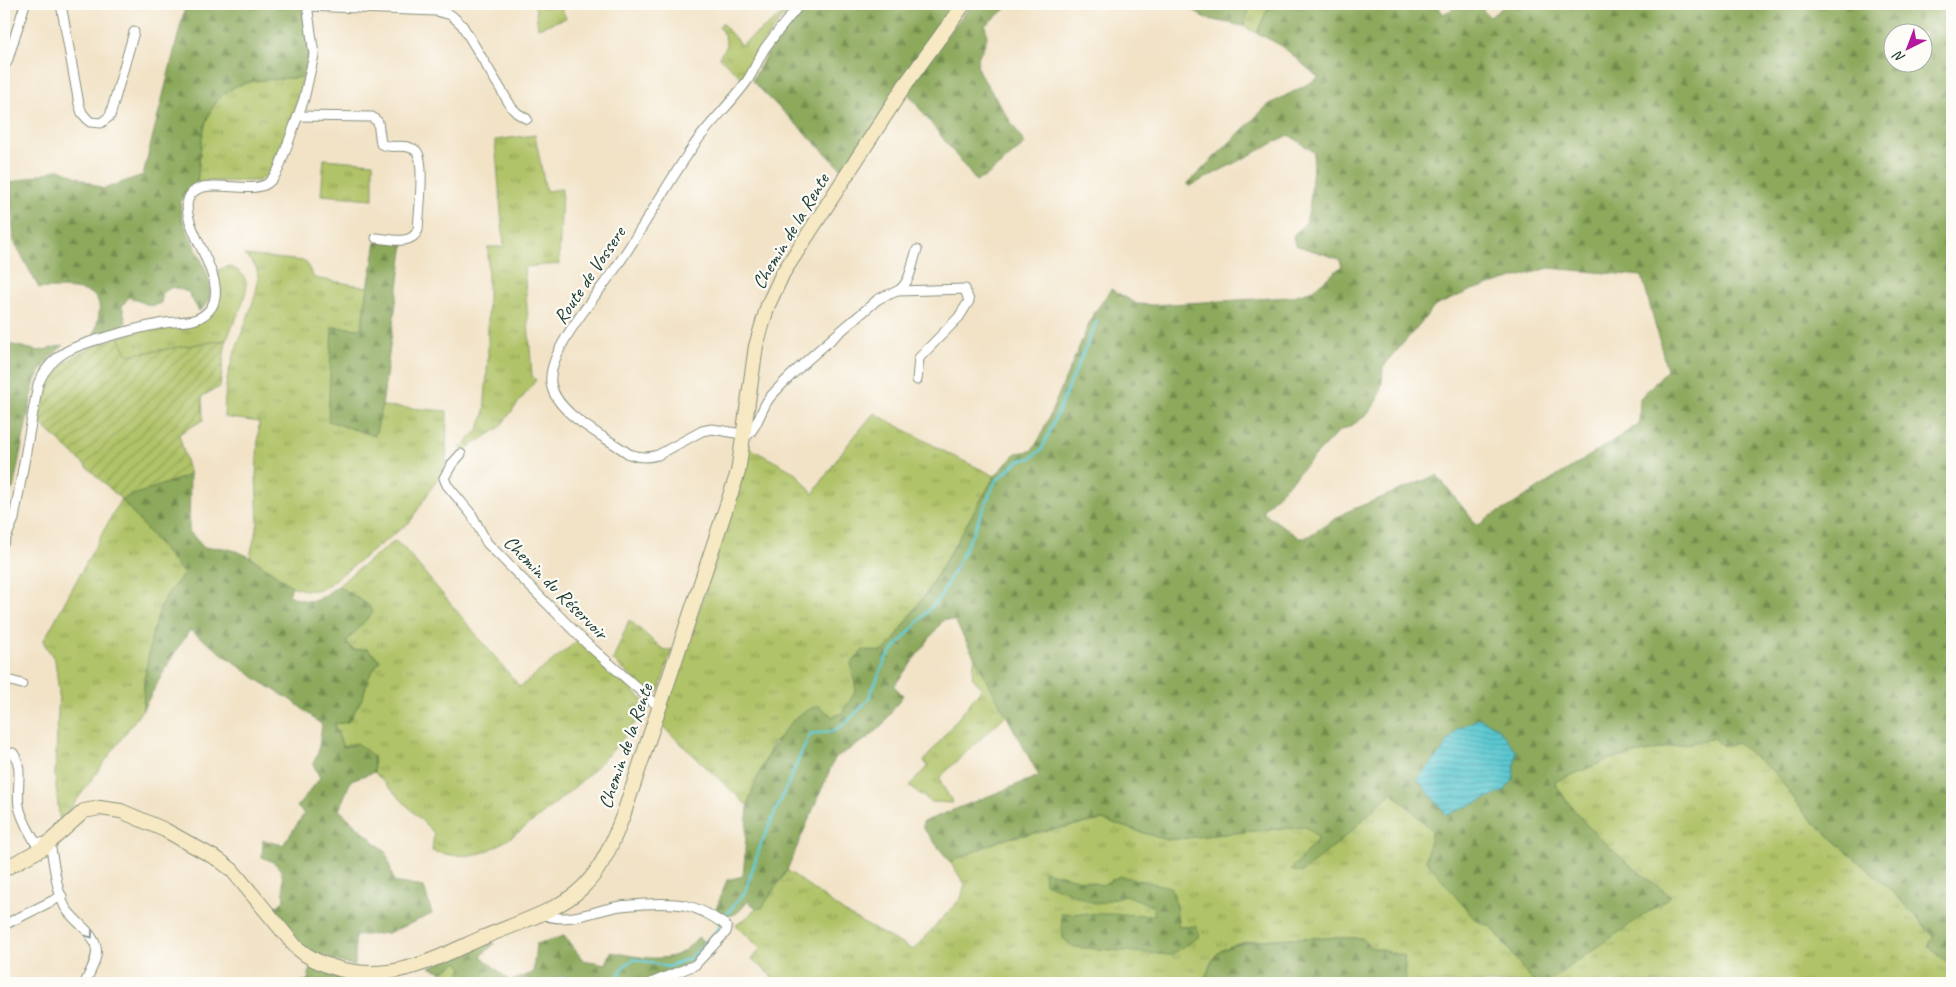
<svg xmlns="http://www.w3.org/2000/svg" width="1956" height="987" font-family="Caveat,sans-serif">
<style>
.grass{fill:url(#grass-tufts);stroke:#68804e}
.forest{fill:url(#forest-firs);stroke:#567348;fill-rule:evenodd}
.garden{fill:url(#garden-furrows);stroke:#68804e}
.water{fill:url(#water-rules);stroke:#3e8382}
.lines{fill:none;stroke-linecap:round;stroke-linejoin:round}
.stream{stroke:#5cc9d1;stroke-width:2.5}
.street-casing{stroke:#88907e;stroke-width:11}
.secondary-casing{stroke:#88907e;stroke-width:16}
.street{stroke:#fff;stroke-width:9}
.secondary{stroke:#f6e9c3;stroke-width:14}
.oneway{stroke:#8f9e9a}
.labels{text-anchor:middle;stroke-width:4.5;stroke-linejoin:round;paint-order:stroke}
.street-label{font-size:20px;fill:#1f3d34;stroke:#fdfcf7}
</style>
<defs>
<pattern id="grass-tufts" width="24" height="20" patternUnits="userSpaceOnUse" patternTransform="scale(1.25)"><rect width="24" height="20" fill="#b0c367"/><path d="M3 7l-1-3M5 7V3M7 7l1-3M15 17l-1-3M17 17v-4M19 17l1-3" fill="none" stroke="#8fa056"/></pattern>
<pattern id="forest-firs" width="22" height="20" patternUnits="userSpaceOnUse" patternTransform="scale(1.25)"><rect width="22" height="20" fill="#8ca95c"/><path d="M5 1l3.5 6h-7zM16 11l3.5 6h-7z" fill="#728b4d"/></pattern>
<pattern id="garden-furrows" width="10" height="10" patternUnits="userSpaceOnUse" patternTransform="scale(1.25)"><rect width="10" height="10" fill="#b0c367"/><path d="M-1 1l2-2M0 10L10 0M9 11l2-2" fill="none" stroke="#8fa056"/></pattern>
<pattern id="water-rules" width="6" height="5" patternUnits="userSpaceOnUse" patternTransform="scale(1.25)"><rect width="6" height="5" fill="#5cc9d1"/><path d="M0 2.5h6" fill="none" stroke="#4ba4aa"/></pattern>
</defs>
<rect width="100%" height="100%" fill="#fdfcf7"/>
<filter id="ink" filterUnits="userSpaceOnUse"><feTurbulence type="fractalNoise" baseFrequency=".02" numOctaves="2"/><feDisplacementMap in="SourceGraphic" scale="10" xChannelSelector="R" yChannelSelector="G"/><feConvolveMatrix kernelMatrix="1 2 1 2 8 2 1 2 1" color-interpolation-filters="sRGB"/></filter>
<filter id="wash" filterUnits="userSpaceOnUse"><feTurbulence type="fractalNoise" baseFrequency=".0096" numOctaves="4" result="noise"/><feDisplacementMap in="SourceGraphic" scale="20" xChannelSelector="R" yChannelSelector="G"/><feGaussianBlur stdDeviation="1.12" result="paint"/><feColorMatrix in="noise" values="0 0 0 0 0 0 0 0 0 0 0 0 0 0 0 0 0 1.4 0 .05"/><feComposite in="paint" operator="in"/></filter>
<g filter="url(#wash)">
<rect width="100%" height="100%" fill="#f2e3c7"/>
<!-- grass -->
<g class="grass">
<path d="M535,4H559L566,18L538,28Z"/>
<path d="M1252,4H1270L1257,33L1243,26Z"/>
<path d="M788,10L761,45L742,78L719,57L727,46L725,37L719,26L722,23L741,45Z"/>
<path d="M303,77C294,108 287,165 258,181L197,182C202,144 199,99 242,84C255,79 287,79 303,77Z"/>
<path d="M535,135L546,191L562,189L559,264L524,267L532,376L536,380L499,428L463,451L460,448L478,430L484,415L488,358V247H504L495,140Z"/>
<path d="M324,159L373,163V199L321,195Z"/>
<path d="M244,255L305,261L314,278L368,287L361,329L332,327L375,436L382,406L447,411L446,465L410,522L324,588C296,598 270,573 250,556L258,523L256,476L259,422L224,417C225,399 225,381 231,364C236,345 260,292 258,276C257,266 252,262 244,255Z"/>
<path d="M230,266C237,270 245,274 246,282C249,295 232,327 226,340L128,355L119,337L143,330L198,321L219,297L218,270Z"/>
<path d="M874,413L953,456L995,476L930,587L891,644L882,652L842,713L774,742L761,769L748,806L661,725L715,562L746,446L796,473L813,494L844,449Z"/>
<path d="M121,499L184,574L165,597L155,624L144,680L143,709L60,823L55,776L59,692L55,660L43,642Z"/>
<path d="M395,541L404,548L520,687L578,640L644,701C644,735 518,841 484,852C467,858 450,856 432,851L434,833L374,772L373,756L343,747L334,724L348,722L363,697L368,678L380,660L367,649L354,650L346,642L367,604L338,586L354,572Z"/>
<path d="M629,620L665,651L672,649L659,691L655,695L649,693L613,660Z"/>
<path d="M975,656L1006,715L940,777L941,783L953,803L931,802L909,786L928,766L924,761L982,688L972,677Z"/>
<path d="M1714,738L1736,742L1775,773L1807,816L1894,893L1934,937L1929,943V947L1952,966V983H1546L1670,896L1628,864L1587,827L1553,782L1610,759Z"/>
<path d="M1392,792L1432,830L1476,921L1491,926L1534,983H1406L1404,956L1369,947L1361,938C1332,938 1234,933 1216,955C1210,961 1207,975 1203,983H771L772,976L752,959L761,949L736,925L746,918L756,908L762,907L787,870L848,915L913,950L961,898L965,884L950,862L1003,839L1102,820L1167,840L1242,832L1306,827L1319,838L1291,870L1344,838Z"/>
<path d="M458,962L463,968L456,979L461,983H447L441,972Z"/>
</g>
<!-- forest -->
<g class="forest">
<path d="M186,4H302L309,54L303,77C287,79 255,79 242,84C199,99 202,144 197,182C190,187 183,194 181,203C175,231 234,288 199,311L188,292L173,287L163,292L161,303L151,306L129,297L122,306L126,322L116,332L93,339C95,329 101,314 99,304C95,284 55,289 39,288L14,241L10,183L60,169L103,189L143,175Z"/>
<path d="M804,4H959L845,172L752,81L766,55Z"/>
<path d="M972,4H1012L985,25C986,30 988,37 986,41C981,55 974,56 979,72L1025,144L985,177L976,181L906,91L936,49Z"/>
<path d="M1187,4H1252L1243,26L1203,18Z"/>
<path d="M1270,4H1437L1443,14L1463,4H1477L1490,17L1507,4H1952V966L1929,947V943L1934,936L1894,893L1807,816L1775,773L1737,743L1723,746L1714,738L1610,759L1554,782C1585,831 1624,862 1671,896L1546,983H1534L1491,926L1476,921L1426,860L1432,830L1392,792L1344,838L1301,873L1291,870L1319,838L1306,827L1242,832L1167,840L1102,820L1003,839L950,862L923,828V822L1039,776L955,621L944,619L894,686L903,695L884,723L868,738L835,758L787,870L762,908H756L748,901C736,916 734,918 715,912L727,880L743,876C746,853 745,830 748,807C751,783 780,727 802,713C806,709 814,708 819,706L833,717L842,713L856,690L851,664L863,650L882,652L891,644L930,587L995,476L1016,453L1031,451L1040,438L1093,315L1111,289L1137,304L1153,305L1290,297L1313,290L1342,266L1339,259L1295,245L1293,236L1306,222L1310,204L1314,152L1289,135L1190,186L1187,184L1268,105L1319,78L1282,46L1257,33ZM1894,32H1924V62H1894ZM1549,268L1642,276L1667,370L1640,398L1639,424L1509,507L1487,518L1481,524H1476L1437,475L1346,512L1307,537L1299,538L1262,511L1339,431L1351,426L1368,414L1378,400L1382,383L1383,367L1435,306L1472,290Z"/>
<path d="M376,242L404,243L382,406L375,436L328,421L332,327L361,329Z"/>
<path d="M4,343L39,351L64,345L50,357L35,380L13,489H5Z"/>
<path d="M190,475L189,531L204,548C242,543 262,567 292,586L289,595C315,606 316,601 338,586L367,604L373,612L346,642L353,650L367,649L380,660L368,678L363,697L348,722L334,724L343,747L357,743L373,756L374,772L351,780L339,810L386,852L394,882L424,887L432,914L388,933L355,936V966L335,961L307,951L273,910L284,900C282,877 287,866 262,857L263,840L283,845L304,814L297,807L320,778L313,764L318,753L322,725L294,702L258,680L190,630L172,657L143,709C144,678 150,627 165,598C169,590 178,582 184,574L121,499Z"/>
<path d="M1044,871L1102,885L1120,876L1170,887L1174,895L1179,927L1196,926L1200,936L1171,955L1074,947L1063,938L1061,913L1155,915L1153,906L1125,895L1097,904L1045,883Z"/>
<path d="M564,936L583,960L606,964L611,952C634,956 663,964 684,951C689,947 694,942 698,937L709,946C705,951 701,956 696,960C679,971 659,973 641,983H487L485,982L482,983H461L456,979L463,968L458,962L441,972L430,967L492,940L494,944L481,956L510,981L533,973L536,944Z"/>
<path d="M1362,938L1369,947L1404,956L1406,983H1203C1207,975 1210,963 1216,955C1233,934 1333,938 1362,938Z"/>
<path d="M311,963L376,979L401,978L402,983H296L308,980Z"/>
</g>
<!-- garden -->
<path class="garden" d="M119,337L128,355L226,340L220,387L202,396L203,420L179,434L190,475L121,499L38,421C41,410 43,398 48,387C61,356 91,348 119,337Z"/>
<!-- water -->
<path class="water" d="M1479,718L1497,727L1516,751L1513,780L1504,791L1447,815L1417,779L1440,754L1456,730Z"/>
<g class="lines">
<!-- stream -->
<g class="stream">
<path d="M556,983L560,978L573,980L581,983"/>
<path d="M596,983L617,977L625,965L635,959L668,967L690,958L718,929L725,916L745,892L761,844L810,734L834,731L849,720L868,700L886,658L941,596L972,535L995,482L1018,461L1031,458L1042,449L1097,321"/>
</g>
</g>
</g>
<g filter="url(#ink)">
<g class="lines">
<defs>
<g id="street">
<path d="M61,4L79,104L82,113L90,122L101,123L110,116L134,32"/>
<path d="M800,4C789,18 776,33 765,48C758,59 754,71 747,81C730,105 708,124 692,148C666,186 644,226 619,263C601,291 547,349 551,383C555,414 605,436 629,454C640,458 648,458 658,455L702,431L712,429L748,435C759,425 761,407 771,396C803,361 842,331 877,300C884,295 893,294 899,290C911,282 912,262 917,250"/>
<path d="M307,6L436,11L451,15L462,25L512,108L517,113L527,119"/>
<path d="M4,66L7,62L25,4"/>
<path d="M298,116L372,117L378,122L381,144C390,149 402,144 411,148C415,149 418,152 419,156C424,172 419,211 418,230C411,246 390,239 376,238"/>
<path d="M898,291L965,289L969,301L959,317L919,358L917,380"/>
<path d="M461,454L452,464L444,478L447,485L472,515L487,543L495,551L586,643L659,707"/>
<path d="M4,542L14,519L38,384C52,351 78,345 110,336C128,331 146,326 165,323C176,321 189,323 199,318C245,294 179,231 188,200C197,172 249,197 268,183C273,179 276,174 279,168L304,99L314,55L307,4"/>
<path d="M4,679L22,684"/>
<path d="M13,753C24,767 16,788 19,806C21,818 29,831 35,842L50,843C54,864 56,888 65,907C69,914 76,920 81,925C105,947 97,957 85,983"/>
<path d="M540,913C563,925 591,912 615,907C624,905 635,905 645,904C680,902 695,904 724,924L727,928L726,932L695,965L651,983"/>
<path d="M4,925L62,896"/>
</g>
<path id="secondary" d="M4,869L43,848L84,811L100,808L121,811L165,830L219,860L232,870L296,947C319,968 357,976 388,972C421,968 454,950 484,937C515,924 558,911 582,888C603,868 614,839 624,813L738,472L756,346L768,305L783,273L905,85L964,4"/>
</defs>
<!-- street casing -->
<use href="#street" class="street-casing"/>
<!-- secondary casing -->
<use href="#secondary" class="secondary-casing"/>
<!-- street -->
<use href="#street" class="street"/>
<!-- secondary -->
<use href="#secondary" class="secondary"/>
</g>
<!-- one-way arrows -->
<defs><path id="oneway-chevron" d="M-2-3.5L2.5 0L-2 3.5" fill="none" stroke-width="1.6" stroke-linecap="round" stroke-linejoin="round" transform="scale(1.25)"/></defs>
<use class="oneway" href="#oneway-chevron" transform="translate(90 935) rotate(52)"/>
</g>
<g class="labels">
<!-- street labels -->
<g class="street-label">
<text transform="translate(790 231) rotate(-59)" y="7">Chemin de la Rente</text>
<text transform="translate(589 275) rotate(-56)" y="7">Route de Vossere</text>
<text transform="translate(556 587) rotate(45)" y="7">Chemin du Réservoir</text>
<text transform="translate(625 746) rotate(-71)" y="7">Chemin de la Rente</text>
</g>
</g>
<!-- margin -->
<rect width="1956" height="987" fill="none" stroke="#fdfcf7" stroke-width="20"/>
<!-- north arrow -->
<g transform="translate(1908 48) rotate(222)"><circle r="24" fill="#fdfcf7" stroke="#a4b0a9"/>
<path d="M0-4L9 19L0 12L-9 19Z" fill="#b5179e"/>
<text y="-8" font-size="14" font-weight="bold" text-anchor="middle" fill="#1f3d34">N</text>
</g>
</svg>
